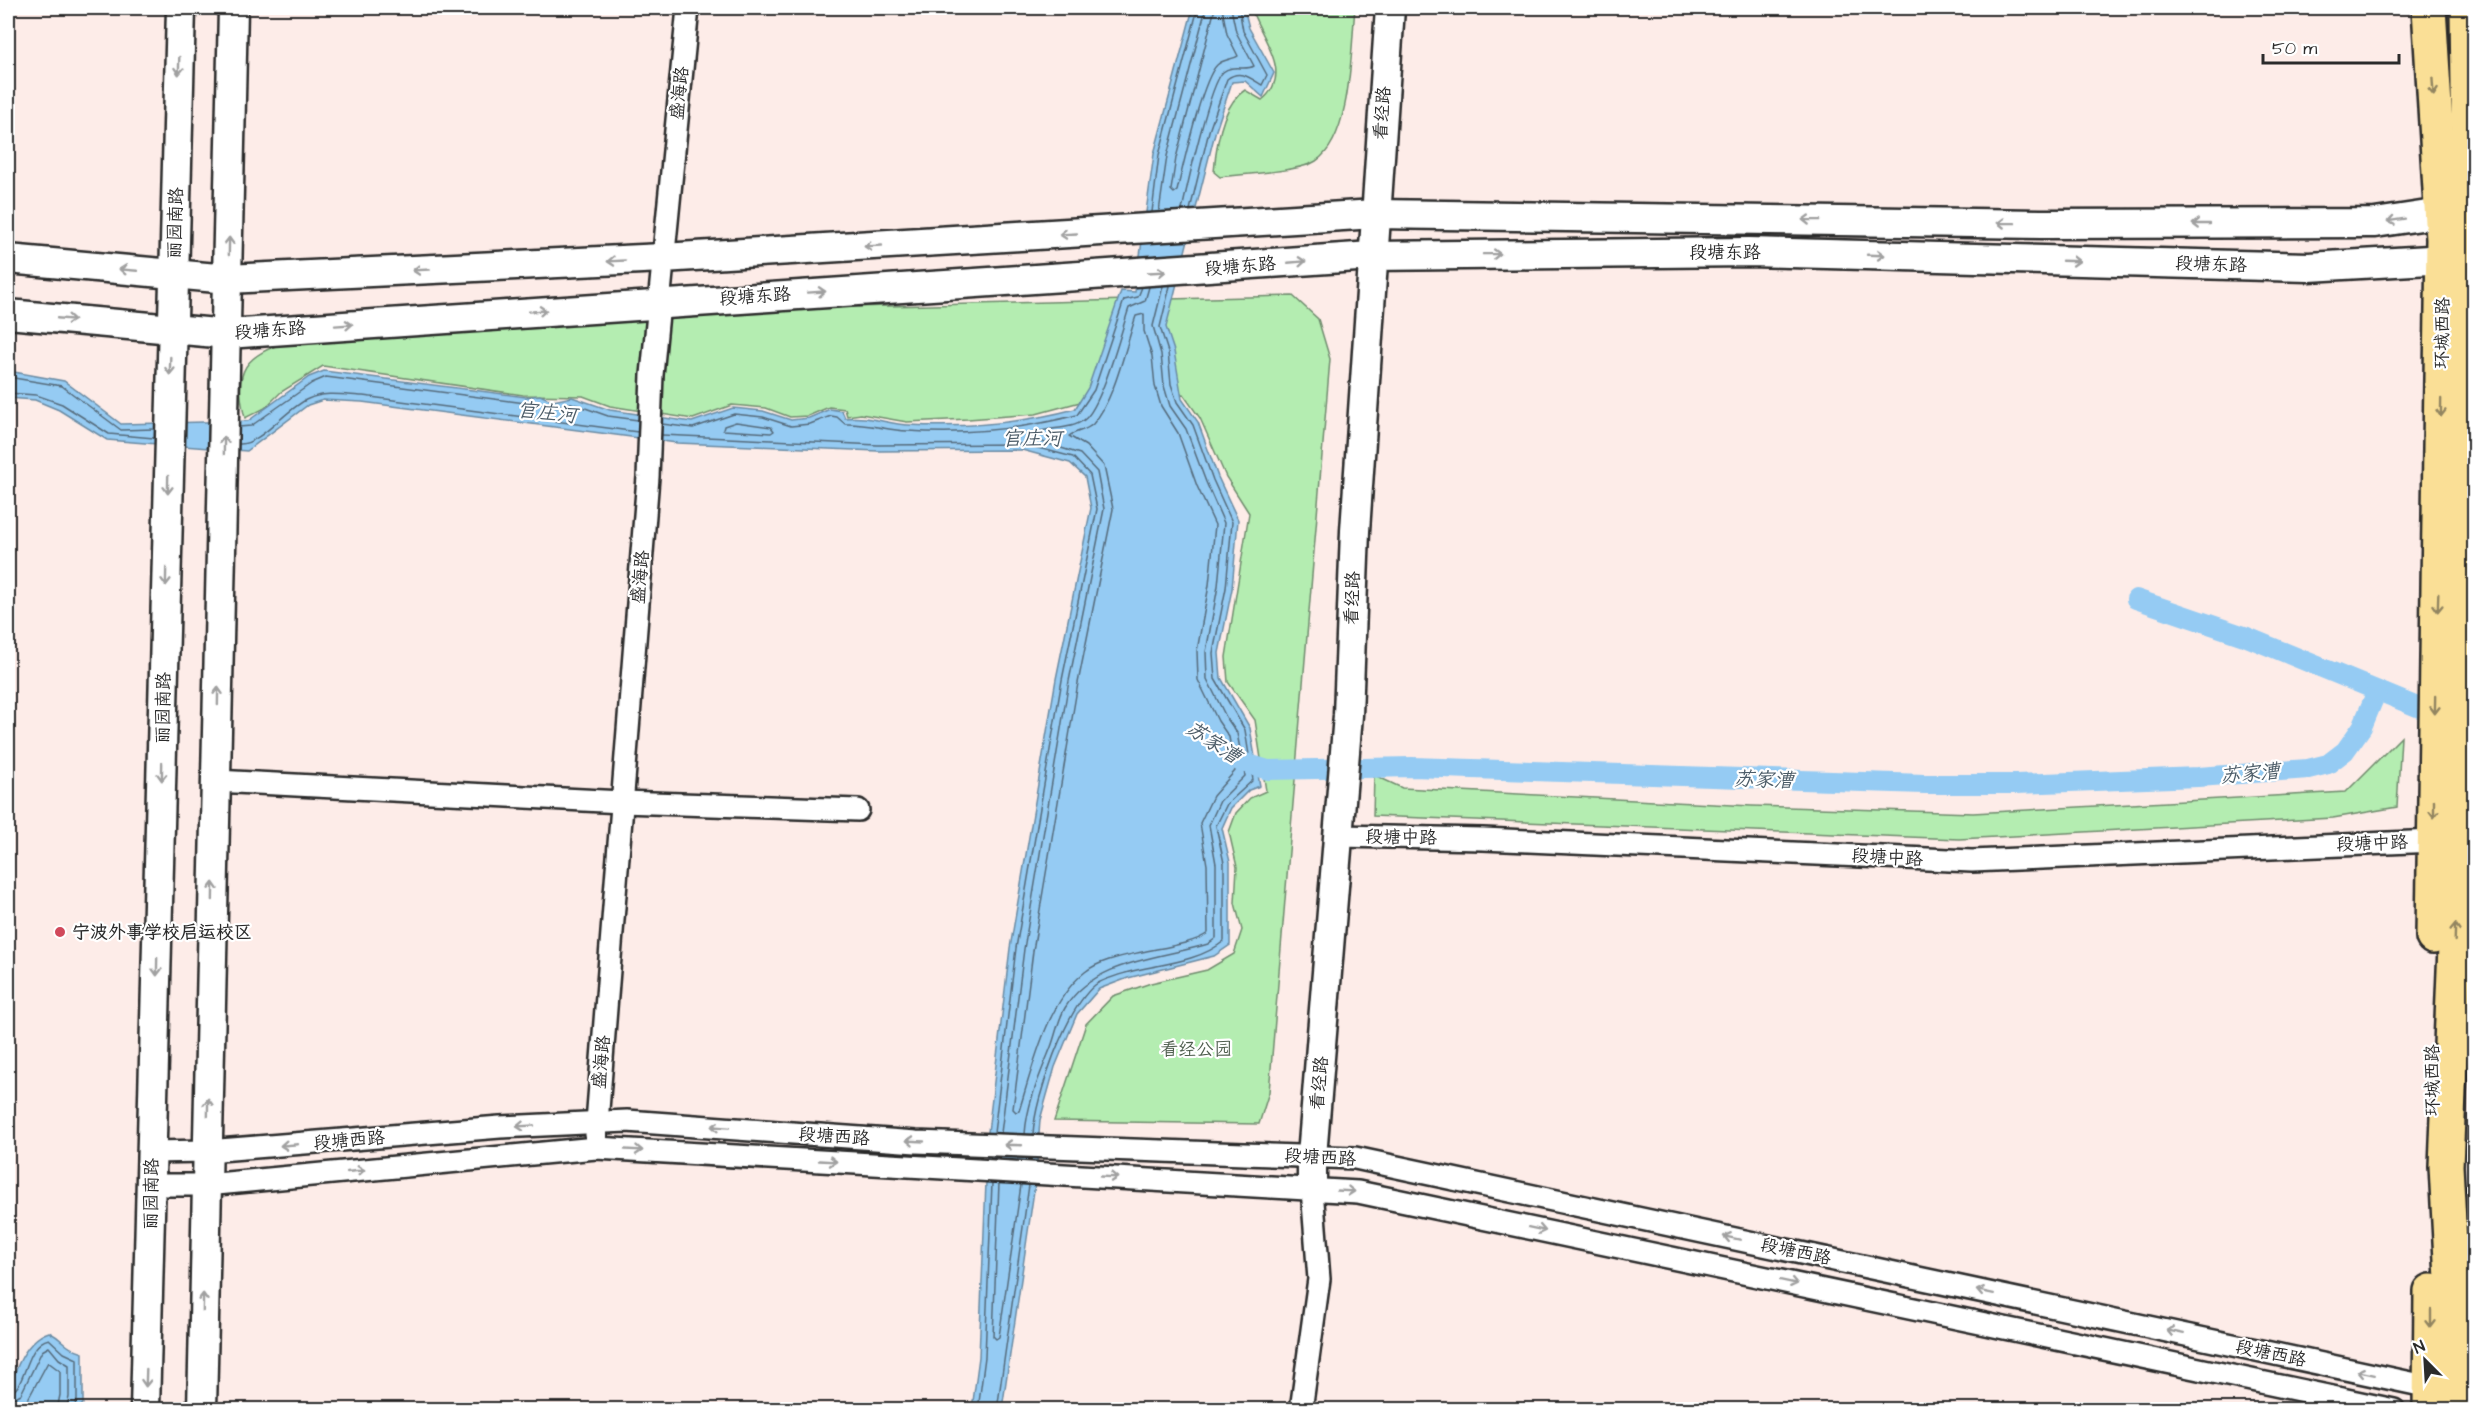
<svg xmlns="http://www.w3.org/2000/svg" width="2482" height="1417" font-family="'Architects Daughter','LXGW WenKai TC',sans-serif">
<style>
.green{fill:#b4edb1;stroke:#708c6e;stroke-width:1.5}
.water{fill:#95cbf3;stroke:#6b8ba3;stroke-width:1.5}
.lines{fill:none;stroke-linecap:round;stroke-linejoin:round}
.shore{stroke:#556b7b;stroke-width:1.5}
.canal{stroke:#95cbf3;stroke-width:20}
.street-casing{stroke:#2b2b2b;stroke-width:26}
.secondary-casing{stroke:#2b2b2b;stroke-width:33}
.primary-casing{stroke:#2b2b2b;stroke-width:38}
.street{stroke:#fff;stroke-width:21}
.secondary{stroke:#fff;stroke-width:28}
.primary{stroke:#fadf96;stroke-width:33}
.oneway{stroke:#a0a0a0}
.oneway2{stroke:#928560}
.poi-dot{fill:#d1495b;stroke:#fff;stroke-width:2}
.labels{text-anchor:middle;stroke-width:4.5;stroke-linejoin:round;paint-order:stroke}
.street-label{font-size:18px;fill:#2b2b2b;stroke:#fff}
.poi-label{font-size:18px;font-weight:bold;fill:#2b2b2b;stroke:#fff;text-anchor:start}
.park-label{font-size:18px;fill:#4d5c4c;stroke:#fff}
.water-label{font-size:20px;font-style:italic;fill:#4b5b67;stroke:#fff}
</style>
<rect width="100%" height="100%" fill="#fdece8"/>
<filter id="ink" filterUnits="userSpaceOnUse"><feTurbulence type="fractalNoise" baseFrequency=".0167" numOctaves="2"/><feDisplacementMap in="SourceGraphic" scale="12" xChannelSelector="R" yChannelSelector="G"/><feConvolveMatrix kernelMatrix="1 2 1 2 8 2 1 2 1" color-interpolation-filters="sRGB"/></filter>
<g filter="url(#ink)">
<!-- green -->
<g class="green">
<path d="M1251,8H1355C1351,47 1352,138 1316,161C1299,172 1242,174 1220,177L1214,172C1216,147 1222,104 1245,90L1262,100C1295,73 1260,37 1251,8Z"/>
<path d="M1293,296L1318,319L1330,359L1269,1092L1259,1124L1054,1121L1086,1024L1113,996L1151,983L1207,970L1234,954L1242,930L1235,903L1237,867L1229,832L1236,813L1250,798L1266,791L1255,720L1228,682L1226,657L1249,513L1226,477L1200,418L1183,394L1080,402L1036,414L968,419L907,422L861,414L847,416L845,409L829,407L808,416L790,417L766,408L732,405L693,419L610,406L583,396L523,395L323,366L281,392L265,408L245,418C232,369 246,355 290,341L689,311Z"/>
<path d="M2401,737L2397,807L2333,818L1959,839L1373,816L1374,775L1402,788L1752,806L1973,813L2346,792Z"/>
</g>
<!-- water -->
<g class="water">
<path d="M1193,8H1244L1249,28L1274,73L1263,97L1245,81L1232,82L1215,133L1166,327L1174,351L1182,399L1198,422L1218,477L1238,520L1232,589L1219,653L1221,678L1250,728L1260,786L1249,790L1231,808L1222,828L1230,862V945L1214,956L1128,978L1099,989L1077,1014L1055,1067L1040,1120L1036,1177L1002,1409H972L979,1357L988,1132L1010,948L1056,679L1091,508L1085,477L1070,463L1022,450L878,451L677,443L362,402L323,400L308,405L247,451L107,440L59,410L35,400L8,398V371L64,381L121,424L248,421L309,377L324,371L526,397L540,395L553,401L572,397L610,410L692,422L733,408L763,411L791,420L809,418L830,409L842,411L845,418C868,415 887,424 909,425C965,428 1022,423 1075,409L1088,388L1121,291L1135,292L1154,154Z"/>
<path d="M49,1332C66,1341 63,1347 83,1353V1404L77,1409H8C7,1384 23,1340 49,1332Z"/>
</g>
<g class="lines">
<!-- shore -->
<g class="shore">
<path d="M1215,8L1176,158L1171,190L1174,193L1177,191C1183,167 1202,79 1217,65C1223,59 1232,60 1238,56L1227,34L1222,8"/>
<path d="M1182,210C1187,187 1210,83 1223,72C1232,64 1246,71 1254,66L1236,32L1231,8"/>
<path d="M1190,210L1209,131L1227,79C1240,69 1250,78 1262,85L1267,75L1243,31L1239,8"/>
<path d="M1152,212L1159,155L1198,8"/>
<path d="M1159,212L1167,156L1206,8"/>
<path d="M1144,314V331L1152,356L1155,386L1161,406L1178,433L1197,486L1215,525L1209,585L1197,651L1198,680L1218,721L1229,737L1235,771L1213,796L1200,823L1207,865L1208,933C1194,944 1159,948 1142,952C1124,956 1100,960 1085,972C1047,1002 1033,1066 1019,1111L1016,1112L1013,1109L1033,951L1078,683L1113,509L1104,466L1086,446L1069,436C1075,431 1086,431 1093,424C1115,399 1125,348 1136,316Z"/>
<path d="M8,377L62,386L121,430L154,429"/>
<path d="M8,393L36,395L62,404L109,434L154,438"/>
<path d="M736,422L771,427L774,431L771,433L723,430L724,426Z"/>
<path d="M662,424L693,428L734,414L763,417L791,426L810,424L831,416L837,417L845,424C867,423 886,430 908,431C964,435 1023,429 1077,415L1094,390L1124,300L1138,297L1142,287"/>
<path d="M239,427L251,426L312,383L326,377L525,403L539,402L553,407L571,403L608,416L638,420"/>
<path d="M662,435L878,445L1023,444L1073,457L1090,475L1097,509L1062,680L1016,948L994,1133"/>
<path d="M239,444C259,446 288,407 308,399C325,391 344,395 363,396L638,432"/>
<path d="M1001,1133L1024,949L1069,681L1104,509L1097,472L1080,454L1033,439L1031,435C1044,426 1070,431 1084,420C1102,406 1121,332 1129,308L1145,301L1149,287"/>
<path d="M1025,1134C1027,1103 1040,1075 1051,1047C1056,1034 1058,1020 1065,1008C1094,960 1159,959 1208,944L1216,938V864L1209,825L1220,801L1245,776L1237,733L1226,717L1207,679L1206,652L1218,586L1224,523L1206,482L1186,429L1170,406L1164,386L1161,354L1153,326L1163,286"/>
<path d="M1033,1134C1035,1097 1066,1009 1095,985C1103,979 1119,975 1129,972C1160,964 1199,962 1224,941V863L1216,826L1227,804L1253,780L1245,730L1215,679L1213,653L1226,588L1232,522L1213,480L1193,425L1177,402L1171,384L1168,352L1160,327L1170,286"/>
<path d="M999,1183L993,1336L996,1339L999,1337L1021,1185"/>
<path d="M8,1393C27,1391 24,1344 49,1339L64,1353L77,1359V1400L73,1410"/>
<path d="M8,1401L21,1394L42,1351L49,1347L59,1359L69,1365V1397L66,1410"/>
<path d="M11,1410L27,1401L48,1362L60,1371V1395L57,1410"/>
<path d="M978,1410L985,1357L992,1183"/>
<path d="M997,1410L1029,1185"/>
</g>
<!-- canal -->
<g class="canal">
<path d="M2136,599L2247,637L2444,718"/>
<path d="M1232,756L1239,761L1268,770L1412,767L1925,784H2016L2198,777L2308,769L2328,764L2345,751L2362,727L2377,691"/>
</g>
<defs>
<g id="street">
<path d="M216,781L622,802L858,810"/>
<path d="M1339,836L1483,839L1972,861L2434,841"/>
<path d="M596,1135L648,477L652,375L688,8"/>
<path d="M152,1152L207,1151L500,1127L627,1121L916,1142L1355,1158L2430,1387L2438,1394"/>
<path d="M151,1185H206L596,1148L1358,1192L2394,1410"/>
<path d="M1301,1410L1319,1279L1312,1189"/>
</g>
<g id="secondary">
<path d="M8,259L228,279L663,258L1375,214L2041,224L2375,223L2441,213L2462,212"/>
<path d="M8,314L227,334L1372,256L1749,252L2309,267L2464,258"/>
<path d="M1312,1189V1156L1348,715L1355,531L1390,8"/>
<path d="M145,1410L181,8"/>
<path d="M202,1410L233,8"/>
</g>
<g id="primary">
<path d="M2429,8L2443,239L2433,937"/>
<path d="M2430,1410L2431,1291"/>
<path d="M2459,1410L2446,1166L2463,753L2470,242L2467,8"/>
</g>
</defs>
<!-- street casing -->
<use href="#street" class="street-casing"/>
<!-- secondary casing -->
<use href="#secondary" class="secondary-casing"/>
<!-- primary casing -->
<use href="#primary" class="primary-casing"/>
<!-- street -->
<use href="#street" class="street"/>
<!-- secondary -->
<use href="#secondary" class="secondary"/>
<!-- primary -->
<use href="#primary" class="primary"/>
</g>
<!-- one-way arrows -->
<defs><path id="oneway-shaft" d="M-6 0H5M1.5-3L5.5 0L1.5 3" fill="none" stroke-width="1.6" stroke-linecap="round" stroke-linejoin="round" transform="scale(1.5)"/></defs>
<g class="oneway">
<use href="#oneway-shaft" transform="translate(179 66) rotate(92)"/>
<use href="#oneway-shaft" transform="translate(1811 220) rotate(-179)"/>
<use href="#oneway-shaft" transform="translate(2396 220) rotate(171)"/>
<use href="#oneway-shaft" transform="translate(2006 223) rotate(-179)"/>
<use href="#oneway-shaft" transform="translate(2201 224) rotate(180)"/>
<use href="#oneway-shaft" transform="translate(1068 234) rotate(177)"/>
<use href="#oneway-shaft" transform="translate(229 246) rotate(-89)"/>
<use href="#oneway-shaft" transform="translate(873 246) rotate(177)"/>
<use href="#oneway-shaft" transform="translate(1492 254) rotate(-1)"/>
<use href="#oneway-shaft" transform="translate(1876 255) rotate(2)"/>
<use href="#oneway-shaft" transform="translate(616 261) rotate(177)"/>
<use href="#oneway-shaft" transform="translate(2071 261) rotate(2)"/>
<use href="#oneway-shaft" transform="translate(1297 262) rotate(-5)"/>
<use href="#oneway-shaft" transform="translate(128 270) rotate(-175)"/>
<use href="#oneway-shaft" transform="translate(421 270) rotate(177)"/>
<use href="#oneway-shaft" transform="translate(1157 272) rotate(-3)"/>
<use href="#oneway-shaft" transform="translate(817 292) rotate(-4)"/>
<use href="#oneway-shaft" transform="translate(538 311) rotate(-4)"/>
<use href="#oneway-shaft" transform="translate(66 319) rotate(5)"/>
<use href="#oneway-shaft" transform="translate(344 325) rotate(-4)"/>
<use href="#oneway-shaft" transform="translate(170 366) rotate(92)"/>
<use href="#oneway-shaft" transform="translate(224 445) rotate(-89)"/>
<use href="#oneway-shaft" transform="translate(168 485) rotate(91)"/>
<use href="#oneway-shaft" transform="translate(166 577) rotate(91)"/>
<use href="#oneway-shaft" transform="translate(218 696) rotate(-89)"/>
<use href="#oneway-shaft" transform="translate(162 772) rotate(91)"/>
<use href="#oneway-shaft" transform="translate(213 891) rotate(-89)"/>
<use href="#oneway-shaft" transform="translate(157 967) rotate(91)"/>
<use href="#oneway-shaft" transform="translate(208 1107) rotate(-89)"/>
<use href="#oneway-shaft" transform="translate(525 1126) rotate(177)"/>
<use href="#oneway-shaft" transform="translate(720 1127) rotate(-176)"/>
<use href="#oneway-shaft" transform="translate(915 1141) rotate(-177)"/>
<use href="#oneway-shaft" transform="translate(289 1145) rotate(175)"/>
<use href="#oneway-shaft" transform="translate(1013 1145) rotate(-178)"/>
<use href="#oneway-shaft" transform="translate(634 1150) rotate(3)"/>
<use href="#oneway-shaft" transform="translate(828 1161) rotate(3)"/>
<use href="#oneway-shaft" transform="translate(356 1171) rotate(-6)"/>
<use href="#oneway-shaft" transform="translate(1109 1177) rotate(3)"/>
<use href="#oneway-shaft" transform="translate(1346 1191) rotate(3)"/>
<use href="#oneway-shaft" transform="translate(1537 1229) rotate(12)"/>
<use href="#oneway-shaft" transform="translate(1732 1238) rotate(-168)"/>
<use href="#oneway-shaft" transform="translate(1789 1282) rotate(12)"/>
<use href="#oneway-shaft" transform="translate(1985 1292) rotate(-168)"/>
<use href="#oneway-shaft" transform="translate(203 1302) rotate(-89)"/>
<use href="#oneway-shaft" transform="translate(2175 1332) rotate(-168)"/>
<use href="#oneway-shaft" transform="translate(2366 1373) rotate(-168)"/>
<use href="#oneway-shaft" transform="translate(146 1378) rotate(92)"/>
</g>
<g class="oneway2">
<use href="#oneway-shaft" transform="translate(2433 87) rotate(86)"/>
<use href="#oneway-shaft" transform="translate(2441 408) rotate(91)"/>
<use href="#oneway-shaft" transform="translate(2438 603) rotate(92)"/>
<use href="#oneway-shaft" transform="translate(2435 705) rotate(91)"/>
<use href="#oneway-shaft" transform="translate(2434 809) rotate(90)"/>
<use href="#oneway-shaft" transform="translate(2455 932) rotate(-88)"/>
<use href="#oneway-shaft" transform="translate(2431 1319) rotate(90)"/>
</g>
</g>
<!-- markers -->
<circle class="poi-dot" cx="60" cy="932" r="6"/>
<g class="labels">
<!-- street labels -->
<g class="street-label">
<text transform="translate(679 93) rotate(-84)" y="6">盛海路</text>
<text transform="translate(1382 113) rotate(-86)" y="6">看经路</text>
<text transform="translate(175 223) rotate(-88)" y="6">丽园南路</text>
<text x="1725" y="258">段塘东路</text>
<text transform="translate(2211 264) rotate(2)" y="6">段塘东路</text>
<text transform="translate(1240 266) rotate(-5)" y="6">段塘东路</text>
<text transform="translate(755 296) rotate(-4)" y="6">段塘东路</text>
<text transform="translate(270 330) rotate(-4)" y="6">段塘东路</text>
<text transform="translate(2442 333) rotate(-89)" y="6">环城西路</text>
<text transform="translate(640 577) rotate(-85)" y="6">盛海路</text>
<text transform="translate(1352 598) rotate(-88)" y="6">看经路</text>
<text transform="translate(163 708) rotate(-89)" y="6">丽园南路</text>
<text transform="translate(1401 837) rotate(1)" y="6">段塘中路</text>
<text transform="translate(2372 843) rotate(-2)" y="6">段塘中路</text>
<text transform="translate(1887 857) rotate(3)" y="6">段塘中路</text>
<text transform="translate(601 1062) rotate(-85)" y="6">盛海路</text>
<text transform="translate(2432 1080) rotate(-90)" y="6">环城西路</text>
<text transform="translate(1319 1083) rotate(-85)" y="6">看经路</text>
<text transform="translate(834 1136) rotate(4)" y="6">段塘西路</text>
<text transform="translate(349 1140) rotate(-5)" y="6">段塘西路</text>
<text transform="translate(1320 1157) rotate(3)" y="6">段塘西路</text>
<text transform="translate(151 1194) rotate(-89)" y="6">丽园南路</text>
<text transform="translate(1796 1251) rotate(12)" y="6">段塘西路</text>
<text transform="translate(2271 1353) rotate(12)" y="6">段塘西路</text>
</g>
<!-- poi labels -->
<g class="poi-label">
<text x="72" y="938">宁波外事学校启运校区</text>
</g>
<!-- park labels -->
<g class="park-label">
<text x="1196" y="1055">看经公园</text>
</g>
<!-- water labels -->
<g class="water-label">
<text transform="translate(547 412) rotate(6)" y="7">官庄河</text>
<text x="1032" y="445">官庄河</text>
<text transform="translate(1214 742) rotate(33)" y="7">苏家漕</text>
<text transform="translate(2250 773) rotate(-5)" y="7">苏家漕</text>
<text transform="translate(1764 779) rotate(2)" y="7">苏家漕</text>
</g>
</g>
<!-- margin -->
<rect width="2482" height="1417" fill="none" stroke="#fff" stroke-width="30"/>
<rect x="15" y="15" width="2452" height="1387" fill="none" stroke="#2b2b2b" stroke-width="2" filter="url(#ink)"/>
<!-- north arrow -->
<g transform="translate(2425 1360) rotate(336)" stroke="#ffffff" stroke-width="4.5" paint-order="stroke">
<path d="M0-4.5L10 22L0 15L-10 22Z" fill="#2b2b2b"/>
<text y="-9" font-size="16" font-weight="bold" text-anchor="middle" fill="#2b2b2b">N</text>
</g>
<!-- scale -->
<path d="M2263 54v9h136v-9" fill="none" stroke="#2b2b2b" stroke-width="3"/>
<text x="2272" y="54" font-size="18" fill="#2b2b2b" stroke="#ffffff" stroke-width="4.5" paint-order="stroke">50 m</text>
</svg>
